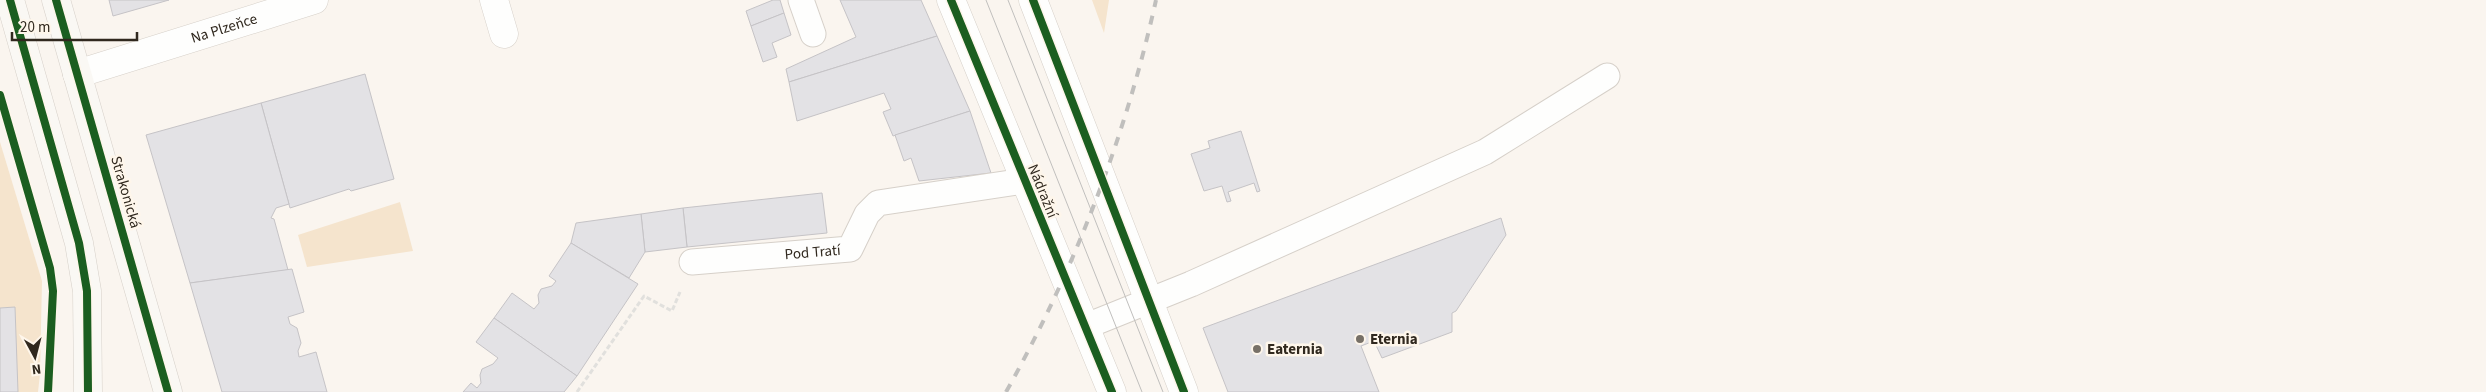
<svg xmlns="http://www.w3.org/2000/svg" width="2486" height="392" font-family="'Source Sans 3',sans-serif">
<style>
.green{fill:#f5e4cd}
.building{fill:#e3e2e5;stroke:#c5c3c6}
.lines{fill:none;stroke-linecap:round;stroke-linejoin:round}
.service-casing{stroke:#d6d0c9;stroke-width:27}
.minor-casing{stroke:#d6d0c9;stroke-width:29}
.tertiary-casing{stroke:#d6d0c9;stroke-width:29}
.secondary-casing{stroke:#d6d0c9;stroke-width:29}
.path{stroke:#e1e0dd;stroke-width:3;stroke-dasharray:5 2.5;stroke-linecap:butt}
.service{stroke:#fefefd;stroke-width:25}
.minor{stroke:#fefefd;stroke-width:28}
.tertiary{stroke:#fefefd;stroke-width:28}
.secondary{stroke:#faf8f4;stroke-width:28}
.tram{stroke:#c0bfbd;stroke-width:1}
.rail{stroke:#c0bfbd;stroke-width:4;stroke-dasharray:9 9;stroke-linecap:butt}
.cycleway-casing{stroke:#fef6eb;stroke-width:11}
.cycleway{stroke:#1b5e20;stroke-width:8}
.poi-dot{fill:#777067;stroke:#fef6eb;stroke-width:2}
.labels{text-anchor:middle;stroke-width:5;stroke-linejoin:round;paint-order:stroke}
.street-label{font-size:15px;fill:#30281e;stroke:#fef6eb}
.poi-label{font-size:15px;font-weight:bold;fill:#30281e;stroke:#fef6eb;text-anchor:start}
</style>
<rect width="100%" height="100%" fill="#faf5ef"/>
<!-- green -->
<g class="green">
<path d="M1092,0H1109L1104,33Z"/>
<path d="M0,142L42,281L40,374L38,392H0Z"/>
<path d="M400,202L413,251L307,267L298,235Z"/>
</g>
<!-- building -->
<g class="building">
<path d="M109,0H169L113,16Z"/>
<path d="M773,0H780L784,13L751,26L746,11Z"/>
<path d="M840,0H921L937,36L789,82L786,69L856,37Z"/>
<path d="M784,13L791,35L772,43L777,57L763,62L751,26Z"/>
<path d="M937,36L970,111L893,136L883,112L891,109L884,93L797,121L789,82Z"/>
<path d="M365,74L394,179L351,191L349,189L290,208L261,103Z"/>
<path d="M261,103L289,204L276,208L271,218L274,219L288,270L190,283L146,135Z"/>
<path d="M970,111L991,173L919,181L911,158L904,161L895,135Z"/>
<path d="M1241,131L1260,191L1257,192L1254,183L1228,192L1231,201L1227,202L1222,186L1204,191L1191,154L1210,148L1208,141Z"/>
<path d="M822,193L827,233L687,247L683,208Z"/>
<path d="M683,208L687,247L645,252L641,214Z"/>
<path d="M641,214L645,252L629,278L571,243L576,223Z"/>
<path d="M1501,218L1506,235L1456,311L1452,313V332L1382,358L1374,341L1361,346L1379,392H1228L1203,328Z"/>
<path d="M571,243L638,284L577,376L494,318L512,293L534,309L539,303L538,295L541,289L552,286L556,281L549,276Z"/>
<path d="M292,269L304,312L288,317L290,324L297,328L301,343L298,351L299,357L316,352L327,392H222L190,283Z"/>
<path d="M15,307L18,392H0V308Z"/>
<path d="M494,318L577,376L564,392H463L471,383L477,388L481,383L480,375L482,369L493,364L498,358L476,342Z"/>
</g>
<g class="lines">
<defs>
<g id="service">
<path d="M801,0L813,34"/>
<path id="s1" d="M692,262L850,249L867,214L878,203L1024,181"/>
<path d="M1084,327L1191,284L1485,152L1607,76"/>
</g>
<g id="minor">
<path d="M494,0L504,34"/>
<path id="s2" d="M77,74L314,0"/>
</g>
<g id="tertiary">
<path d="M951,0L1112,392"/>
<path d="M1033,0L1184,392"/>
</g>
<g id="secondary">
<path d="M10,0L79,243L87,291L88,392"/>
<path d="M56,0L168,392"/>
</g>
</defs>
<!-- service casing -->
<use href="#service" class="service-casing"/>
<!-- minor casing -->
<use href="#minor" class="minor-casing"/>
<!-- tertiary casing -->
<use href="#tertiary" class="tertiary-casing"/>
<!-- secondary casing -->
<use href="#secondary" class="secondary-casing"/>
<!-- path -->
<path class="path" d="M577,392L644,296L672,311L680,292"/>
<!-- service -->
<use href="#service" class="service"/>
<!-- minor -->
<use href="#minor" class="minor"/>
<!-- tertiary -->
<use href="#tertiary" class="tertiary"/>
<!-- secondary -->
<use href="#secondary" class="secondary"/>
<!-- tram -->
<g class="tram">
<path d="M986,0L1142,392"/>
<path d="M1008,0L1163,392"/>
</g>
<!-- rail -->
<path class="rail" d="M1006,392C1074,271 1126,136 1156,0"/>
<defs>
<g id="cycleway">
<path d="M10,0L79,243L87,291L88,392"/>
<path d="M56,0L168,392"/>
<path d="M951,0L1112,392"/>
<path d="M1033,0L1184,392"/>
<path d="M0,95L50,268L53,291L48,392"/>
</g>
</defs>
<!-- cycleway casing -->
<use href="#cycleway" class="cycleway-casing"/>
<!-- cycleway -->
<use href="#cycleway" class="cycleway"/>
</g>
<!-- markers -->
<g class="poi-dot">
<circle cx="1360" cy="339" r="5"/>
<circle cx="1257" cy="349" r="5"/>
</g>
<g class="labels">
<!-- street labels -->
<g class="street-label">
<text dy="5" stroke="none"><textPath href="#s2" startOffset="154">Na Plzeňce</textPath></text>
<text transform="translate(1043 191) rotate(68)" y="5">Nádražní</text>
<text transform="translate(126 192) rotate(74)" y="5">Strakonická</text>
<text dy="5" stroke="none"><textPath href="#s1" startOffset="121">Pod Tratí</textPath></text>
</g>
<!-- poi labels -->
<g class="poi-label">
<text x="1370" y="344">Eternia</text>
<text x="1267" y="354">Eaternia</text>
</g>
</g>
<!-- north arrow -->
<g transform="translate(35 357) rotate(173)" stroke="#fef6eb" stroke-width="4" paint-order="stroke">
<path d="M0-4L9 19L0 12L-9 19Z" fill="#30281e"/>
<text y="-8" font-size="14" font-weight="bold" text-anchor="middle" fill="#30281e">N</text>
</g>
<!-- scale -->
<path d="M12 32v8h125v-8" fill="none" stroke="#30281e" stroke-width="2.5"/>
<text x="20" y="32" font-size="15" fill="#30281e" stroke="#fef6eb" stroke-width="4" paint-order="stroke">20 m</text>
</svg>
